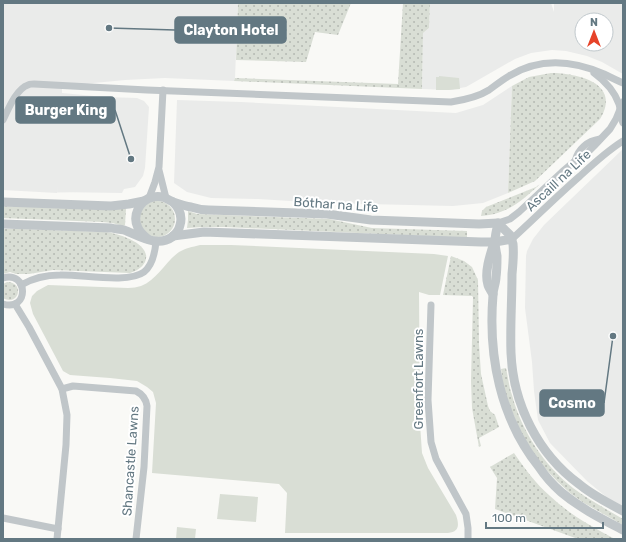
<svg xmlns="http://www.w3.org/2000/svg" width="626" height="542" font-family="Rubik,sans-serif">
<style>
.built{fill:#eaebea;fill-rule:evenodd}
.grass{fill:url(#grass-dots)}
.green{fill:#d9ded5}
.lines{fill:none;stroke-linecap:round;stroke-linejoin:round}
.minor{stroke:#c0c6c9;stroke-width:7}
.tertiary{stroke:#c0c6c9;stroke-width:9}
.labels{text-anchor:middle;stroke-width:4;stroke-linejoin:round;paint-order:stroke}
.street-label{font-size:13px;fill:#637882;stroke:#fff}
.leader{fill:none;stroke:#637882;stroke-width:1.5}
.callout-dot{fill:#637882;stroke:#fff;stroke-width:1.5}
.callout{fill:#637882;stroke:#637882;stroke-width:1.5}
.callout-label{font-size:14px;text-anchor:middle;font-weight:bold;fill:#fff}
</style>
<defs>
<pattern id="grass-dots" width="8" height="8" patternUnits="userSpaceOnUse"><rect width="8" height="8" fill="#d9ded5"/><path d="M2 2h.1M6 6h.1" fill="none" stroke="#b4b9b2" stroke-width="1.8" stroke-linecap="round"/></pattern>
</defs>
<rect width="100%" height="100%" fill="#f9f9f6"/>
<!-- built -->
<g class="built">
<path d="M3,3H238L235,78L234,81L165,78L125,80L62,86V93L104,97L137,98L144,101L149,107L145,168L143,176L135,187L124,189L122,193L57,192L58,173L57,193L3,190Z"/>
<path d="M430,3H551L554,12V3H623V74L602,62L587,56L566,51L552,50L531,53L515,59L466,87L449,90L422,89L423,33L429,28ZM582,20H606V44H582Z"/>
<path d="M512,86L508,193L483,203L453,206L323,203L258,199L211,198L187,192L174,183L177,100L241,102L456,113L483,105Z"/>
<path d="M623,149V506L609,499L587,481L550,443L538,420L534,391L532,362L525,308L526,256L527,251L533,239L544,225Z"/>
</g>
<!-- grass -->
<g class="grass">
<path d="M238,3H351L338,35L315,32L306,62L236,60Z"/>
<path d="M403,3H430L429,28L423,33L422,89L234,81L235,78L398,84Z"/>
<path d="M551,73C577,73 622,83 600,119L535,181L508,193L512,86L529,77Z"/>
<path d="M540,184C521,202 507,214 481,216L482,211L486,207L536,187Z"/>
<circle cx="157" cy="219" r="18"/>
<path d="M3,206L126,209L125,225L124,226L112,223L102,222L3,218Z"/>
<path d="M188,211L197,214L329,219L372,228L467,231V238L225,227H203L187,228L188,220Z"/>
<path d="M3,229H21L107,232C119,234 153,244 145,262C142,268 136,271 130,273L53,270L29,274H16L10,272L3,274Z"/>
<path d="M451,256L464,261L472,267L478,280L479,344L481,374L488,406L490,411L495,415L499,427L479,438L481,446L479,447L472,408L471,381L473,297L472,296L443,295Z"/>
<path d="M7,282C25,282 19,307 3,298V284Z"/>
<path d="M506,368C508,377 509,387 512,395C522,432 544,465 573,488C589,500 606,509 623,519V525L584,503L570,493L557,481L539,462L521,434L504,391L501,369Z"/>
<path d="M514,453C525,469 536,484 550,496C569,514 592,527 615,539H578L495,509L497,478L490,467Z"/>
</g>
<!-- green -->
<g class="green">
<path d="M439,76L459,78L460,89L449,90H436V77H439Z"/>
<path d="M200,245H231L434,254L448,256L440,295H429L419,292L420,424L422,453L428,468L456,515C459,524 460,532 448,533H285L287,493L279,484L152,473L156,403L153,392L147,387L137,381L110,378L70,375L63,371L33,314L30,303L32,296L37,291L48,285L128,288C133,288 137,287 141,286C157,280 165,262 179,252C186,248 192,247 200,245Z"/>
<path d="M220,494L258,497L256,522L217,519Z"/>
<path d="M177,527L196,529L195,539H176Z"/>
</g>
<g class="lines">
<!-- minor -->
<g class="minor">
<path d="M594,73C605,81 614,90 619,104C621,110 620,117 623,123"/>
<path d="M3,120C8,110 16,89 28,85C29,84 33,84 34,84L147,90L451,102C464,100 478,97 489,90C496,85 502,80 509,76C540,57 572,60 604,74C610,77 616,80 623,83"/>
<path d="M575,161C578,149 587,141 600,139"/>
<path d="M159,170L166,198"/>
<path d="M149,198L155,182L159,167L163,90"/>
<path d="M498,223L510,219L519,212L562,172L575,161L584,156L594,146L610,129L616,119L623,102"/>
<path d="M512,239C535,218 557,196 580,176C594,163 607,151 623,141"/>
<path d="M3,278C28,270 30,312 3,304"/>
<path d="M21,285C33,278 46,275 60,275C81,274 128,284 144,272C153,265 155,252 156,242"/>
<path d="M15,304L29,327L62,389L67,415L66,445L57,539"/>
<path d="M431,305L428,400L431,442L436,459L466,514L468,528V539"/>
<path d="M62,389L73,386L136,391C142,394 146,399 147,406L144,467L136,539"/>
<path d="M3,518L58,529"/>
</g>
<!-- tertiary -->
<g class="tertiary">
<path d="M3,202L111,206L129,204L144,201"/>
<path d="M498,223C497,229 495,235 495,241C495,246 496,251 497,256C497,263 497,270 496,277C496,283 493,289 493,295C488,356 500,418 539,467C545,476 553,485 561,492C580,508 602,519 623,530"/>
<path d="M3,224L111,228C115,229 120,229 124,230C138,235 157,248 172,237C176,234 179,230 180,225C183,215 179,208 173,202"/>
<path d="M173,236L204,232L481,242H495L512,239"/>
<path d="M148,239C144,236 140,233 138,228C132,216 139,200 153,197C161,195 166,198 173,202C179,204 185,206 191,207C197,209 203,210 209,210L327,214L371,220L479,224L498,223L510,235L513,244C514,254 513,264 512,274C512,300 510,327 511,353C513,404 538,454 579,484C592,495 608,503 623,511"/>
<path d="M493,294C491,291 489,288 488,285C484,273 490,255 494,243"/>
</g>
</g>
<g class="labels">
<!-- street labels -->
<g class="street-label">
<text transform="translate(558 180) rotate(-43)" y="5">Ascaill na Life</text>
<text transform="translate(336 204) rotate(4)" y="5">Bóthar na Life</text>
<text transform="translate(418 379) rotate(-90)" y="5">Greenfort Lawns</text>
<text transform="translate(130 461) rotate(-86)" y="5">Shancastle Lawns</text>
</g>
</g>
<!-- callouts -->
<path class="leader" d="M109 28L175 30M131 159L115 110M613 336L604 403"/>
<g class="callout-dot">
<circle cx="109" cy="28" r="4"/>
<circle cx="131" cy="159" r="4"/>
<circle cx="613" cy="336" r="4"/>
</g>
<g class="callout">
<rect x="175" y="17" width="111" height="26" rx="4"/>
<rect x="16" y="97" width="99" height="26" rx="4"/>
<rect x="540" y="390" width="64" height="26" rx="4"/>
</g>
<g class="callout-label">
<text x="231" y="35">Clayton Hotel</text>
<text x="66" y="115">Burger King</text>
<text x="572" y="408">Cosmo</text>
</g>
<!-- border -->
<rect width="626" height="542" fill="none" stroke="#637882" stroke-width="8"/>
<!-- north arrow -->
<g transform="translate(594 32)"><circle r="19" fill="#ffffff" stroke="#c1c9cd"/>
<path d="M0-3L7 15L0 10L-7 15Z" fill="#e64329"/>
<text y="-6" font-size="11" font-weight="bold" text-anchor="middle" fill="#637882">N</text>
</g>
<!-- scale -->
<path d="M486 522v6h117v-6" fill="none" stroke="#637882" stroke-width="2"/>
<text x="492" y="522" font-size="12" fill="#637882" stroke="#ffffff" stroke-width="3" paint-order="stroke">100 m</text>
</svg>
